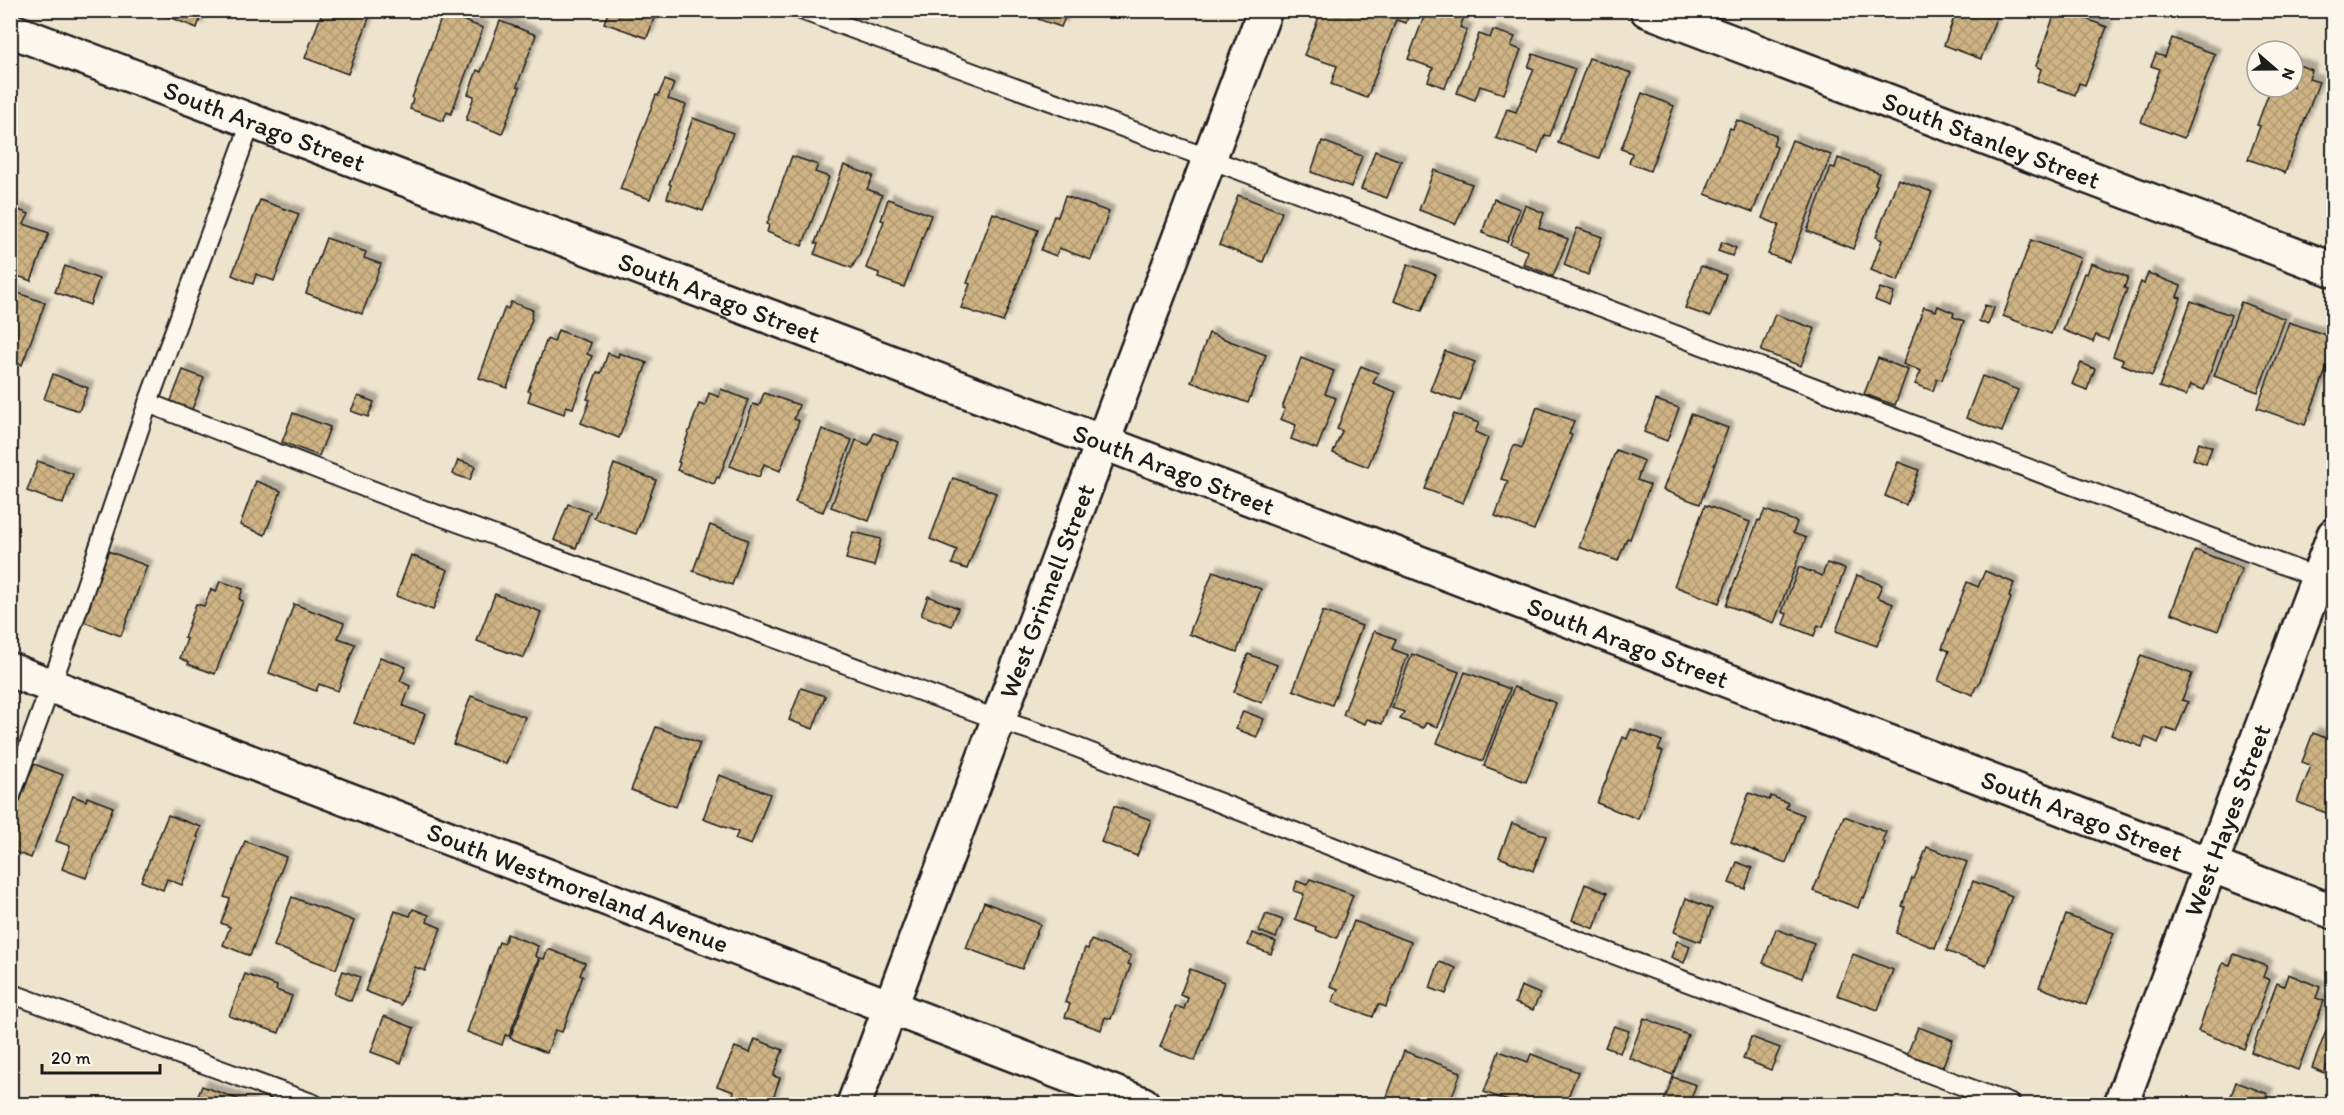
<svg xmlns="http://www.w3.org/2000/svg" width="2344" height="1115" font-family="Itim,sans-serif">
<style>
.building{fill:url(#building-cross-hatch);stroke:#1c1c1c;stroke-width:1.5;filter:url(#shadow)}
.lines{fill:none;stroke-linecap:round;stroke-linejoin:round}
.service-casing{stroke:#1c1c1c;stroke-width:22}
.minor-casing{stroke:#1c1c1c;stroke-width:38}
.service{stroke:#fbf7ec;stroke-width:18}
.minor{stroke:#fbf7ec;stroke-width:33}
.labels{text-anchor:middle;stroke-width:4.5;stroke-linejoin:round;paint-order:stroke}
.street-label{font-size:26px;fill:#1c1c1c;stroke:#fbf7ec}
</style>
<defs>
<pattern id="building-cross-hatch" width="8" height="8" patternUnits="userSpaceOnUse" patternTransform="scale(1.5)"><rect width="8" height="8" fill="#ceb384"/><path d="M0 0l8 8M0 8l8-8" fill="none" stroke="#b09971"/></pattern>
<filter id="shadow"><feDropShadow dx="5.5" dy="-5.5" stdDeviation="1.5" flood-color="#0004"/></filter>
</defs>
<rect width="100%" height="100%" fill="#eee3cd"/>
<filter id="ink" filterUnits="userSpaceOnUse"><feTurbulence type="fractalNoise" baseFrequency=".0167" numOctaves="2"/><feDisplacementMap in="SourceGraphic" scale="12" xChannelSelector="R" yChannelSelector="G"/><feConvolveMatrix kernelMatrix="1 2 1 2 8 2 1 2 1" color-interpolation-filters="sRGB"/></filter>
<g filter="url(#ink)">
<!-- building -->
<g class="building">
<path d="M151,10H203L197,28Z"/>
<path d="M323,10H372L348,74L305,58Z"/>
<path d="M609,10H657L647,38L604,23Z"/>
<path d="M1041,10H1068L1061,27L1038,19Z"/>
<path d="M1318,10H1410L1406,23L1396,20L1367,98L1331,84L1337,66L1304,55L1321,12Z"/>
<path d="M1435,10H1447L1464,17L1460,27L1467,30L1445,88L1428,81L1433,68L1408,59L1425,14L1433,17Z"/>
<path d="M1952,10H1999L1981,59L1944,45L1956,12Z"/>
<path d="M2056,10H2063L2107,27L2085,85L2079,83L2075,95L2037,81L2041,69L2036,66Z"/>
<path d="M443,13L483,28L451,114L447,112L443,121L410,109L413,99L412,98Z"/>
<path d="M500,21L536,35L517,86L520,87L502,134L466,120L474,96L468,94L477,70L481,72Z"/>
<path d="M1493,30L1515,37L1511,46L1521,50L1504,94L1480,86L1475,100L1457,93L1479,34L1490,38Z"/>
<path d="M2172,38L2215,54L2184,138L2141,122L2160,69L2151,66L2156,54L2165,57Z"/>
<path d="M1533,54L1575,69L1550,136L1545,135L1538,153L1496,138L1507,109L1516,112L1534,69L1528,67Z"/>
<path d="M1589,58L1631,73L1599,158L1558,143Z"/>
<path d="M2293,63L2312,70L2309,79L2319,82L2285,173L2248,159L2260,126L2257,125L2271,87H2293Z"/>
<path d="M665,80L674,84L668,99L686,105L650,199L620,189L656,95L658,96Z"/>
<path d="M1642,93L1674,106L1650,171L1629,163L1632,153L1621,149Z"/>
<path d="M693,118L733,133L703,211L667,198L671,185L669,184Z"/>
<path d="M1737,120L1776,135L1773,145L1777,147L1753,212L1705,194L1730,128L1733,129Z"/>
<path d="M1792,140L1831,155L1790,262L1768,254L1779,225L1762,218Z"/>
<path d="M1322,141L1362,156L1351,187L1311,172Z"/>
<path d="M1375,151L1401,161L1387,198L1361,189Z"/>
<path d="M792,156L818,165L815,172L829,177L802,246L767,232L769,225L767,224Z"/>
<path d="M1838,158L1879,173L1875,184L1877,185L1853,249L1807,231L1831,167L1835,168Z"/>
<path d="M844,165L873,176L867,189L882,195L858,258H857L852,268L814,254L818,244L815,243Z"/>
<path d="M1434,170L1472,184L1456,224L1419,210Z"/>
<path d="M1898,179L1932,192L1898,281L1871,270L1882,240L1876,237Z"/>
<path d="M1238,195L1282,212L1263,262L1219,245Z"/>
<path d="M1065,196L1109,212L1091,260L1059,248L1056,256L1041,250L1054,216L1058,217Z"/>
<path d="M888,199L931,215L904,287L878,278L879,273L866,268L884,221L881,220Z"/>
<path d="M1494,199L1520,209L1507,242L1482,233Z"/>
<path d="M260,200L299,214L274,281L256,274L253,284L232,275Z"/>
<path d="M1525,205L1544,213L1539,228L1568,239L1553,276L1523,264L1528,251L1510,244Z"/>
<path d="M16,209L29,214L24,224L49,233L31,281L10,273V217L13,218Z"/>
<path d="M993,213L1038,230L1003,322L961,308L970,284L967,283Z"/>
<path d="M1577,228L1602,237L1588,275L1564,265Z"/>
<path d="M326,238L366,252L364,258L381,264L362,314L306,293Z"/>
<path d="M2031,240L2080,258L2051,334L2003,316Z"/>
<path d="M1722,242L1736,248L1732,256L1718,251Z"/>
<path d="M2091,263L2128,277L2124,288L2127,289L2108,340L2096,335L2093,342L2063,330L2084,273L2087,274Z"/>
<path d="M1408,264L1436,275L1422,311L1394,301Z"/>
<path d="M65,266L99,279L90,305L55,292Z"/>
<path d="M1701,266L1726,275L1710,317L1685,308Z"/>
<path d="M2148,273L2181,286L2177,297L2181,298L2152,376L2121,364L2123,360L2113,356L2141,282L2144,284Z"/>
<path d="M1880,288L1894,293L1890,306L1875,300Z"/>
<path d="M10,290L45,303L22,365L10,361Z"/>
<path d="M2191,301L2231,315L2204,390L2190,385L2186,396L2159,387Z"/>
<path d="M511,302L533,310L531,318L532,319L507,388L479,378L505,307L508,309Z"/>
<path d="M2241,302L2285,319L2258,392L2214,376Z"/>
<path d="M1985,305L1994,308L1988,325L1979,321Z"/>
<path d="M1938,306L1954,313L1953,317L1964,321L1942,380L1937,379L1933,391L1915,384L1921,371L1903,364L1924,307L1936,311Z"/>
<path d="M1775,314L1815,329L1801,366L1761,351Z"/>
<path d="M2289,322L2334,338V349L2305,425L2257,408Z"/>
<path d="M558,330L591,343L587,354L592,356L573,408L566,406L564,414L528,401L531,392L528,391L547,339L554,342Z"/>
<path d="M1209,333L1266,355L1248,403L1191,382Z"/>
<path d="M1445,351L1475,362L1460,401L1430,390Z"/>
<path d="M608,353L618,357L619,353L647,363L619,438L581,423L590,400L587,399L597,372L601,373Z"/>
<path d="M1301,358L1334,371L1325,394L1336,398L1317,449L1291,439L1296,425L1280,419L1285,409L1282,408Z"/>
<path d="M1878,358L1908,370L1895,405L1864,394Z"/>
<path d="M2081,363L2095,369L2087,390L2072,384Z"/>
<path d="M1361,366L1378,373L1373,383L1396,392L1368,467L1333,453L1342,431L1337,429Z"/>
<path d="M183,370L204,378L191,412L170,403Z"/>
<path d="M53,374L88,388L79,411L44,399Z"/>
<path d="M1982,376L2018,390L2002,432L1966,418Z"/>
<path d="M721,389L748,400L719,478L717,477L714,484L677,470L680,463L678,462L699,404L705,406L709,393L719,397Z"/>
<path d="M764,393L799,405L794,419L799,421L780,471L764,464L759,477L730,466L753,404L759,406Z"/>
<path d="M358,396L374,402L368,417L351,411Z"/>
<path d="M1656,400L1679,408L1667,441L1644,432Z"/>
<path d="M1537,407L1574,421L1569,434L1572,435L1534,530L1495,516L1508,481L1501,479L1514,445L1522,448Z"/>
<path d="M293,413L330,427L319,456L282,442Z"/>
<path d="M1454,414L1479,423L1475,432L1488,438L1463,503L1425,489Z"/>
<path d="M1691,414L1728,428L1700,504L1663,490Z"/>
<path d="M822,429L852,440L823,512L795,502Z"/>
<path d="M874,433L898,442L869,521L831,507L856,440L869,445Z"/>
<path d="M2199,442L2212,447L2206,464L2193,459Z"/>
<path d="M1616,450L1644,461L1637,480L1650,485L1630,539L1627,538L1618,561L1579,547Z"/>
<path d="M458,460L475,466L470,480L453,474Z"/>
<path d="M38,461L73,474L63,504L27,491Z"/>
<path d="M1898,462L1919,470L1906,505L1885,496Z"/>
<path d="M614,464L656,480L636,534L594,518Z"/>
<path d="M953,478L996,493L967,569L952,564L957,550L930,539Z"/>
<path d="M256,481L281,491L265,535L240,525Z"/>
<path d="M568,504L590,512L576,548L554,540Z"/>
<path d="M1705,505L1750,522L1719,603L1674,586Z"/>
<path d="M1765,510L1797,522L1793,533L1806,538L1774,623L1726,605L1758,520L1760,521Z"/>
<path d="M710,525L748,540L732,585L693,571Z"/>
<path d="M853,532L881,539L874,566L846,559Z"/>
<path d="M2195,550L2242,568L2218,631L2171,613Z"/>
<path d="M108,551L147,566L121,636L84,622L91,603L89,601Z"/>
<path d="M411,555L448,570L433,610L396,596Z"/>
<path d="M1827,563L1845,569L1823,627L1818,625L1814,636L1783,624L1787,614L1782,612L1799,567L1822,576Z"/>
<path d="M1213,571L1261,589L1237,652L1189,634Z"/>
<path d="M1985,571L2014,583L2009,597L2011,598L1978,686H1976L1973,695L1938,681L1949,651L1942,648L1967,582L1978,587Z"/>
<path d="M1857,575L1882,585L1877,597L1893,604L1877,646L1836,631Z"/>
<path d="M220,581L243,589L239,599L243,601L215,674L188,664L189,662L180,658L187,639L184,638L196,604L204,606L211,589L216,592Z"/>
<path d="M495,594L541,612L524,658L477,641Z"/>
<path d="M928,596L958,608L952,626L921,615Z"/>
<path d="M294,604L344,623L338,638L355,644L338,691L319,684L316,691L269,673Z"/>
<path d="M1323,611L1362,626L1332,705L1293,690Z"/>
<path d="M1374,631L1396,639L1392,649L1408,655L1382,724L1367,719L1365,724L1343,715Z"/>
<path d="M1248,654L1277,665L1262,703L1234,692Z"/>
<path d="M1412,654L1459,672L1438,727L1426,723L1423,728L1400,719L1404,712L1392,708Z"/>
<path d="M2141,655L2192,674L2182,700L2188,702L2176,732L2164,728L2158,743L2145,737L2142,747L2111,735Z"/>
<path d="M380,657L406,667L400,681L410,686L403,706L425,714L414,744L354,723Z"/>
<path d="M1465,672L1510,689L1483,761L1437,743Z"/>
<path d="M1514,687L1556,703L1526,782L1484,766Z"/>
<path d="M801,688L825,696L813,729L789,720Z"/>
<path d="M471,696L525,717L506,764L453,744Z"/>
<path d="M1243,711L1264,719L1257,737L1236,729Z"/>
<path d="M656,727L700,743L676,807L631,790Z"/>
<path d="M1631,729L1662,741L1658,750L1663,751L1638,819L1597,803L1623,737L1627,739Z"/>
<path d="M2313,733L2334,741V816L2297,802L2311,766L2302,762Z"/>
<path d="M34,764L63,775L31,858L10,850V827Z"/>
<path d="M719,775L770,794L751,845L735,839L738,832L703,819Z"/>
<path d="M1749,793L1769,800L1771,796L1788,803L1786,808L1804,815L1786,863L1731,842Z"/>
<path d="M73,796L86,801L87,797L113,807L86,878L62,869L70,846L56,841Z"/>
<path d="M1114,806L1151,820L1137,856L1101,842Z"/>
<path d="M168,815L201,827L197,837L199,838L182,885L167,879L163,890L141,881Z"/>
<path d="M1844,816L1886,832L1882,841L1885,843L1864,898L1862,897L1858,908L1813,891Z"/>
<path d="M1512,823L1546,836L1533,871L1499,857Z"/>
<path d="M245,841L286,857L250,956L223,945L230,927L221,923L230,899L224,897Z"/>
<path d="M1927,847L1967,862L1935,948L1896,933L1905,907L1902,906L1912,878L1914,879Z"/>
<path d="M1737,862L1752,868L1745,889L1729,883Z"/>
<path d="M1310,879L1353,895L1337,938L1315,930L1316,927L1295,919L1304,894L1294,891L1297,881L1307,885Z"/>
<path d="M1973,881L2012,896L1986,966L1946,951Z"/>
<path d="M1585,884L1607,893L1594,929L1572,920Z"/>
<path d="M292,897L354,921L336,969L274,946Z"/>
<path d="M1686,898L1712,909L1700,942L1674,932Z"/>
<path d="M984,902L1040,924L1022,969L966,948Z"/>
<path d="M413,909L429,915L427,922L441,928L425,971L415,967L401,1005L365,991L395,911L410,916Z"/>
<path d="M1266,914L1283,920L1276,938L1259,931Z"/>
<path d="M2066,915L2114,933L2086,1005L2039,987Z"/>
<path d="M1354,921L1411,942L1386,1007L1378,1004L1373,1017L1332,1002L1338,989L1330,986Z"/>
<path d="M1776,929L1814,943L1802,978L1763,963Z"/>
<path d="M1252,933L1276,942L1271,954L1248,945Z"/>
<path d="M507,934L538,946L535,956L539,958L509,1036L505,1035L502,1045L467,1032L499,942L504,944Z"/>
<path d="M1091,940L1131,956L1128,964L1131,965L1111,1019L1105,1017L1101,1030L1065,1017L1070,1004L1065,1002L1085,948L1088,949Z"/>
<path d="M1677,941L1690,946L1684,963L1671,957Z"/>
<path d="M548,949L585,963L580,975L583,976L562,1032L555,1030L547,1053L510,1038L541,958L544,959Z"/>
<path d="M1853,954L1893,970L1878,1010L1837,995Z"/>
<path d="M2234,954L2267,966L2263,977L2270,980L2244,1049L2198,1031L2223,963L2230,965Z"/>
<path d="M1439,962L1456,968L1446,994L1430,988Z"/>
<path d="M1190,969L1224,982L1195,1061L1160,1047L1176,1006L1184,1009L1188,998L1180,995Z"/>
<path d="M343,971L360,977L351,1001L334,994Z"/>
<path d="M245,974L277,986L276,990L292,996L279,1033L229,1016Z"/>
<path d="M2288,974L2320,987L2316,998L2324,1001L2298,1070L2251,1052L2277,983L2284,986Z"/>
<path d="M1521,986L1540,994L1533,1010L1515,1003Z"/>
<path d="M2334,1010V1067L2327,1065L2324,1073L2312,1068Z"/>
<path d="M384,1016L414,1028L401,1063L371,1052Z"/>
<path d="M1644,1018L1688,1035L1673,1075L1629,1058Z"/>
<path d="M1614,1026L1629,1031L1620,1053L1605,1047Z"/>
<path d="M1918,1027L1953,1040L1939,1076L1904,1062Z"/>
<path d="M1751,1037L1780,1048L1771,1070L1743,1059Z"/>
<path d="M755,1039L783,1050L773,1076L780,1078L771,1104H729L734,1092L717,1086L735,1047L750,1053Z"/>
<path d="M1404,1051L1461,1072L1449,1104H1399L1386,1099Z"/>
<path d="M1499,1051L1528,1062L1531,1054L1578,1072L1565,1104H1516L1484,1092Z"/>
<path d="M1673,1077L1696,1085L1689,1104H1663Z"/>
<path d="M2236,1082L2268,1094L2264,1104H2228Z"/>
<path d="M202,1086L251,1104H195Z"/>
</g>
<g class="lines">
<defs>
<g id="service">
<path d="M801,10L1210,159L2334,584"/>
<path d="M148,403L397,500L999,720L1045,735L1475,902L2011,1104"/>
<path d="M10,798L66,644L148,403L252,120"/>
<path d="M10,993L314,1104"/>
</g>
<g id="minor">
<path id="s1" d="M1647,10L2334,270"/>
<path id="s2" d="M10,30L1147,459L2334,912"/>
<path id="s3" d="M10,670L1143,1104"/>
<path id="s4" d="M854,1104L1265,10"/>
<path id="s5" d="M2121,1104L2334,535"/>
</g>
</defs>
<!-- service casing -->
<use href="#service" class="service-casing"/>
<!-- minor casing -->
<use href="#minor" class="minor-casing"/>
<!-- service -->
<use href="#service" class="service"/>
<!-- minor -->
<use href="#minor" class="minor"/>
</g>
</g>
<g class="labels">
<!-- street labels -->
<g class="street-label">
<text dy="9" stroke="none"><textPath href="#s2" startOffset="272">South Arago Street</textPath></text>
<text dy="9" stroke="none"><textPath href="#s1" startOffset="368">South Stanley Street</textPath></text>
<text dy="9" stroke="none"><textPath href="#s2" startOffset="758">South Arago Street</textPath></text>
<text dy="9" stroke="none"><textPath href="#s2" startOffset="1244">South Arago Street</textPath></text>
<text dy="9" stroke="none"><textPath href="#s4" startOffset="548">West Grinnell Street</textPath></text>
<text dy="9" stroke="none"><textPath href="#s2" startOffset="1730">South Arago Street</textPath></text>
<text dy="9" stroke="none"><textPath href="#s2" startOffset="2216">South Arago Street</textPath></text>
<text dy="9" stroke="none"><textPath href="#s5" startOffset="303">West Hayes Street</textPath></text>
<text dy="9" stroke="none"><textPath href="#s3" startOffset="608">South Westmoreland Avenue</textPath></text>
</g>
</g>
<!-- margin -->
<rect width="2344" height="1115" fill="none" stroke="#fbf7ec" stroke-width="36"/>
<rect x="18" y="18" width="2308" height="1079" fill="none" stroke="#1c1c1c" stroke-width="2" filter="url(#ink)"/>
<!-- north arrow -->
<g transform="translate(2275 69) rotate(110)"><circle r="28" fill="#fbf7ec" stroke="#a29f99" stroke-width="1.5"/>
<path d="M0-4.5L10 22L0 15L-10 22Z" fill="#1c1c1c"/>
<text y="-9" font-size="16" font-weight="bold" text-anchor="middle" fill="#1c1c1c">N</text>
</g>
<!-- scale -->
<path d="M42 1064v9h118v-9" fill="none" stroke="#1c1c1c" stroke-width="3"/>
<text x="51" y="1064" font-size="18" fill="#1c1c1c" stroke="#fbf7ec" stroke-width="4.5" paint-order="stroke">20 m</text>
</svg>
